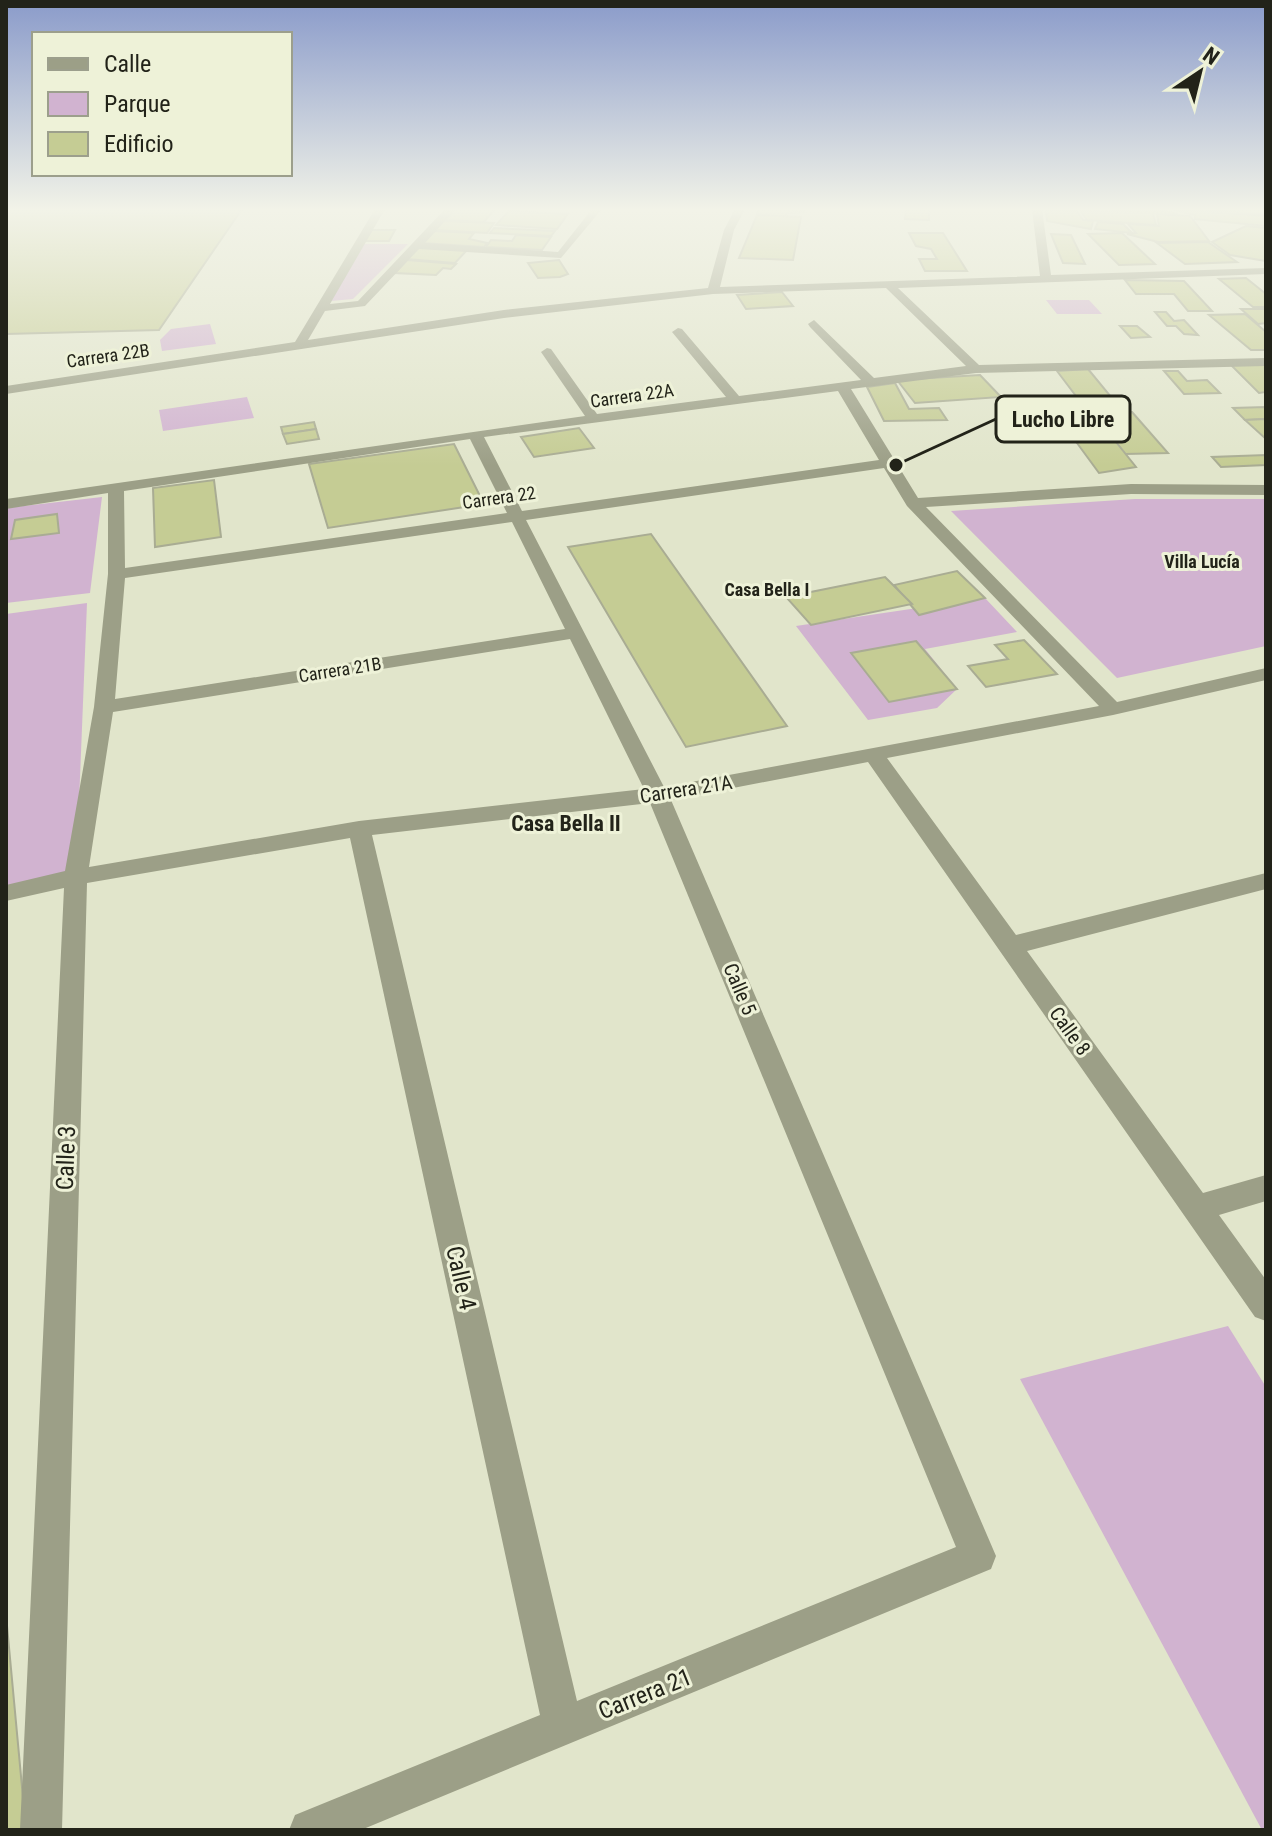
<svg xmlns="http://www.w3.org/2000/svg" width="1272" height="1836" font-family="'Roboto Condensed',sans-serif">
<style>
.green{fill:#d1b3d0}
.building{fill:#c5cc94;stroke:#a9ac93;stroke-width:2}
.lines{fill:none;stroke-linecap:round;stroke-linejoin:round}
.minor{fill:#9c9f87;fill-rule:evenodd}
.labels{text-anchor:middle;stroke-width:6;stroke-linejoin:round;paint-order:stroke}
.far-street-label{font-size:18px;fill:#222319;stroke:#eef2d8}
.far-neighbourhood-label{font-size:18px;font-weight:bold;fill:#222319;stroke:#eef2d8}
.street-label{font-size:20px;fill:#222319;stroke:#eef2d8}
.neighbourhood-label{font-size:22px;font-weight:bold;fill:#222319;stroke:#eef2d8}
.near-street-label{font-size:24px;fill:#222319;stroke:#eef2d8}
.leader{fill:none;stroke:#222319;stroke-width:3}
.callout-dot{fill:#222319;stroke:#eef2d8;stroke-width:3}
.callout{fill:#eef2d8;stroke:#222319;stroke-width:3}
.callout-label{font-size:22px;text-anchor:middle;font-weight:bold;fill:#222319}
</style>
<rect width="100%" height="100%" fill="#e1e5cb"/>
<!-- green -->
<g class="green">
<path d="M364,244H408L353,299L331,301Z"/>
<path d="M1089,300L1102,314H1057L1046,300Z"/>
<path d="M210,324L216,344L162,351L160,340L171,329Z"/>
<path d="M247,397L254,418L163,431L159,410Z"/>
<path d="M102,497L90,593L6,603V508Z"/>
<path d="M1135,499H1266V646L1117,678L951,511Z"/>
<path d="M985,598L1017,632L925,649L957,689L937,708L868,720L796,626Z"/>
<path d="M87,603L76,877L6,894V614Z"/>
<path d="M1228,1326L1266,1387V1830H1262L1020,1379Z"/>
</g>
<!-- building -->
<g class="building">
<path d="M6,209H242L159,330L6,334Z"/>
<path d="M455,209H495L484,222L446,220Z"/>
<path d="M759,209H804V212L786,213L787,217L757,215Z"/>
<path d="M906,209H929V220L905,219Z"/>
<path d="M1171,209L1266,216V226L1195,219V215Z"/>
<path d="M1201,209H1266V215Z"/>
<path d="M1046,210L1077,211L1083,220L1093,221L1091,229L1047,221Z"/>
<path d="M509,211L568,214L557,229L496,225Z"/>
<path d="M1081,211L1153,213L1156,225L1087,220Z"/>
<path d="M1157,214L1190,216L1209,241L1158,242L1127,234L1136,233L1128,224L1159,226Z"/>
<path d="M757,215L801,217L793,260L739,258Z"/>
<path d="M442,221L494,223L487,233L434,230Z"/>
<path d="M1098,222L1123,224L1132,233L1095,229Z"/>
<path d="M1246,226L1266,228V261L1230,255L1212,242Z"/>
<path d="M494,228L555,231L551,236L490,233Z"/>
<path d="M372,230H395L389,241H365Z"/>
<path d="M433,231L474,233L469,239L487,243L484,247L421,243Z"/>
<path d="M909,233H943L967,271H925L919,259H937L931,249L916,246Z"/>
<path d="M1122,233L1155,264L1119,265L1088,234Z"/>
<path d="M1051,234L1071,235L1085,264L1063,263Z"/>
<path d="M516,235L551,237L542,250L486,247L491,240L512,241Z"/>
<path d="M1208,242L1237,262L1185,264L1157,243Z"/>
<path d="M419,247L467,250L455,263L406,259Z"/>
<path d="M407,260L456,264L451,269L443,268L436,275L395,273Z"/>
<path d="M559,260L568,274L560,277L538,278L528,263Z"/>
<path d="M1246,278L1266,294V307H1253L1219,279Z"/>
<path d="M1125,280L1184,281L1212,311H1188L1174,294H1136Z"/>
<path d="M782,292L793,306L746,309L737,295Z"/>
<path d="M1241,309H1266V323L1258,324Z"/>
<path d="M1155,312H1166L1174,321L1184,320L1198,335L1184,334L1176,326H1167Z"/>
<path d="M1245,314L1266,332V350H1251L1209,315Z"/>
<path d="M1120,326H1137L1150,337L1131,338Z"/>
<path d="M1230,364H1266V392L1259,393Z"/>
<path d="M1088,369L1112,398L1076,396L1057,371Z"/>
<path d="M1164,371H1178L1187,381L1207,380L1220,393L1184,394Z"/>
<path d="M980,375L1001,397L915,403L897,380Z"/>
<path d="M895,383L909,409L939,408L947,420L884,421L867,387Z"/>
<path d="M1266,407V419L1245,420L1233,408Z"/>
<path d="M1132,412L1168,453L1125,454L1092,413Z"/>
<path d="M1266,419V439L1245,420Z"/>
<path d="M314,422L316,429L283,434L281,427Z"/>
<path d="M1104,427L1136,467L1099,473L1066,428Z"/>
<path d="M579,428L594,448L534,457L521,437Z"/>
<path d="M316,429L319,439L287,444L283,434Z"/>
<path d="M454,444L484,504L328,528L309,464Z"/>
<path d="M1266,455V465L1221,467L1212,457Z"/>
<path d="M214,480L221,537L155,547L153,488Z"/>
<path d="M57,514L59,533L11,539L15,520Z"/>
<path d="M651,534L787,726L686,747L568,547Z"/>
<path d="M957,571L985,598L919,615L894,585Z"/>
<path d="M885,577L912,604L811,625L786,597Z"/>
<path d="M1024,640L1057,674L986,687L968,666L1008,659L995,645Z"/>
<path d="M916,641L957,689L889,702L851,653Z"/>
<path d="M6,1615L26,1830H6Z"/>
</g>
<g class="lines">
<!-- minor -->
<g class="minor">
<path d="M375,209H385L330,304L358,301L445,209H456L425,243L558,252L592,209H602L561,258L419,249L365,306L325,311L308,340L504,310L708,288L724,230L735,209H745L734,230L720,287L1040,276L1032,209H1042L1051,275L1266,268V274L898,288L979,365L1266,358V366L976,373L851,389L918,498L1131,484L1266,485V495L1131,494L926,507L1117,702L1266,668V680L1113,715L887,758L1016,935L1266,873V889L1027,951L1203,1193L1266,1175V1201L1219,1215L1266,1280V1321L1255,1317L868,762L671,800L996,1556L991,1569L361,1830H289L295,1815L540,1715L350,838L87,883L62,1830H20L64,888L6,901V885L65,871L94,707L108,574V493L6,509V499L585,416L541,352L547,348L551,349L597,414L726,397L672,332L678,328L682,329L739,396L861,380L810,327L808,324L814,320L874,378L966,366L886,288L713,294L504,318L6,394V386L295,342ZM838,391L879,460L522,511L484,437ZM470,439L507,513L125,568L124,491ZM884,468L907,506L1099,706L664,787L526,520ZM512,522L565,629L115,699L125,578ZM570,639L644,789L359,821L89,867L113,712ZM650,803L956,1547L577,1701L372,835Z"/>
<path d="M1098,209H1160L1178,213L1173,216Z"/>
</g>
</g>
<!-- sky -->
<linearGradient id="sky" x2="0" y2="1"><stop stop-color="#8a9bca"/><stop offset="0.45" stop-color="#f2f3e8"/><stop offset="1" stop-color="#f2f3e8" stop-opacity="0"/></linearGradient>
<rect width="1272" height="466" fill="url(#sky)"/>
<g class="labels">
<!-- far-street labels -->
<g class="far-street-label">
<text transform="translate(108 356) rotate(-8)" y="6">Carrera 22B</text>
<text transform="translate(632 396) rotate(-8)" y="6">Carrera 22A</text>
<text transform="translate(499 498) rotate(-8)" y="6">Carrera 22</text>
<text transform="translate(340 670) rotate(-9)" y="6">Carrera 21B</text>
</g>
<!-- far-neighbourhood labels -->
<g class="far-neighbourhood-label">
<text x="1202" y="568">Villa Lucía</text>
<text x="767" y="596">Casa Bella I</text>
</g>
<!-- street labels -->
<g class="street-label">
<text transform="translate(686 789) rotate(-9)" y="7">Carrera 21A</text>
<text transform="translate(740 989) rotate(67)" y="7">Calle 5</text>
<text transform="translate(1070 1031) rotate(54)" y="7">Calle 8</text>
</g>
<!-- neighbourhood labels -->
<g class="neighbourhood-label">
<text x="566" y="831">Casa Bella II</text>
</g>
<!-- near-street labels -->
<g class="near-street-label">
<text transform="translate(66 1158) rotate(-88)" y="8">Calle 3</text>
<text transform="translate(461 1278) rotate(77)" y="8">Calle 4</text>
<text transform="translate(645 1694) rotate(-22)" y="8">Carrera 21</text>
</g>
</g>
<!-- callouts -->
<path class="leader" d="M896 465L996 419"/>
<circle class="callout-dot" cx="896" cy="465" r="8"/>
<rect class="callout" x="996" y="396" width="134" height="46" rx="8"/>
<g class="callout-label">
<text x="1063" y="427">Lucho Libre</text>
</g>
<!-- border -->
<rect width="1272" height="1836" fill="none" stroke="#222319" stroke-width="16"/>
<!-- legend -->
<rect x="32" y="32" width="260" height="144" fill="#eef2d8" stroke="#9c9f8c" stroke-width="2"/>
<rect x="48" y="58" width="40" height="12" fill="#9c9f87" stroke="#9c9f8c" stroke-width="2"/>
<text x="104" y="72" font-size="24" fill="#222319">Calle</text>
<rect x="48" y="92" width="40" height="24" fill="#d1b3d0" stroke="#9c9f8c" stroke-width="2"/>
<text x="104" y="112" font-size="24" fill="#222319">Parque</text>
<rect x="48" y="132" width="40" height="24" fill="#c5cc94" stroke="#9c9f8c" stroke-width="2"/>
<text x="104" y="152" font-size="24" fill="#222319">Edificio</text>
<!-- north arrow -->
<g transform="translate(1200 72) rotate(35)" stroke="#eef2d8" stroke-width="6" paint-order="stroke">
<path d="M0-6L14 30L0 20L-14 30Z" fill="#222319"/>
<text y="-12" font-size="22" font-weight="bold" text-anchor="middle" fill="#222319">N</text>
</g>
</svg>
